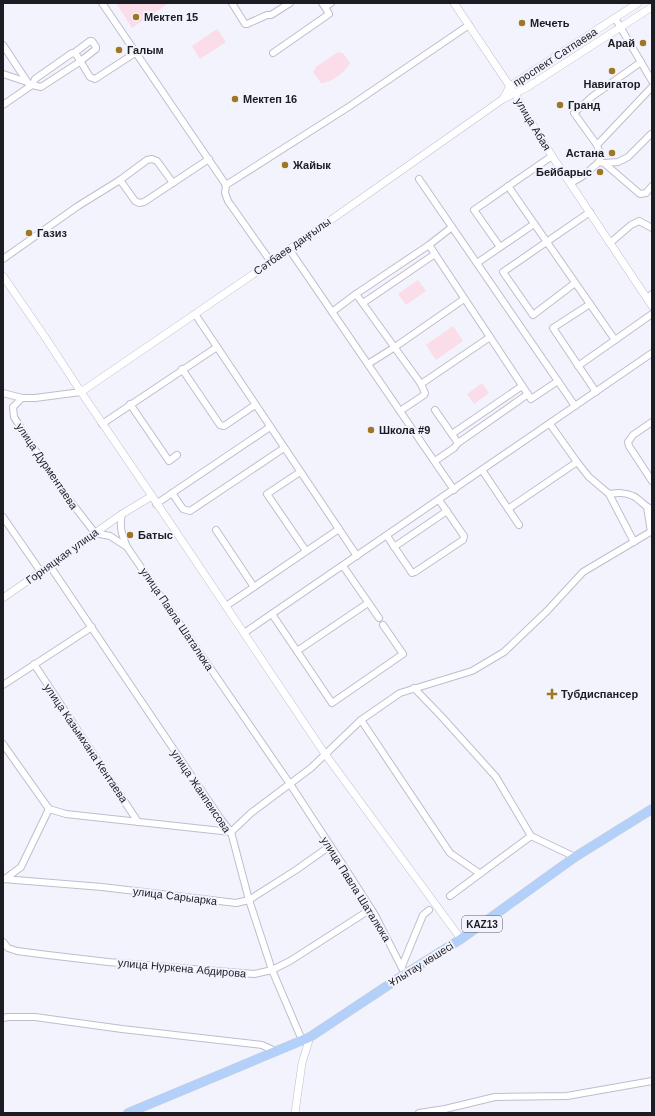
<svg xmlns="http://www.w3.org/2000/svg" width="655" height="1116" font-family="Helvetica,sans-serif">
<style>
.green{fill:#fbdce9}
.lines{fill:none;stroke-linecap:round;stroke-linejoin:round}
.minor-casing{stroke:#bebdcf;stroke-width:8}
.tertiary-casing{stroke:#bebdcf;stroke-width:8}
.primary-casing{stroke:#d2d2d3;stroke-width:10}
.minor{stroke:#fff;stroke-width:6}
.tertiary{stroke:#fff;stroke-width:7}
.primary{stroke:#b2d0f9;stroke-width:9}
.poi-dot{fill:#9e7724;stroke:#f3f3fe;stroke-width:1.5}
.labels{text-anchor:middle;stroke-width:4;stroke-linejoin:round;paint-order:stroke}
.shield{fill:#f3f3fe;stroke:#5c5c64;stroke-width:1}
.shield-label{font-size:10px;font-weight:bold;fill:#1c1c22}
.poi-label{font-size:11px;font-weight:bold;fill:#1c1c22;stroke:#f3f3fe;text-anchor:start}
.street-label{font-size:11px;fill:#1c1c22;stroke:#f3f3fe}
</style>
<rect width="100%" height="100%" fill="#f3f3fe"/>
<!-- green -->
<g class="green">
<path d="M116,3H169L132,28Z"/>
<path d="M217,29L226,42L200,59L192,46Z"/>
<path d="M338,52L343,53L350,63C347,71 329,84 321,83L313,72L316,67Z"/>
<path d="M418,280L426,291L406,305L398,294Z"/>
<path d="M453,326L463,341L436,360L426,345Z"/>
<path d="M482,383L489,393L474,404L467,394Z"/>
</g>
<g class="lines">
<defs>
<g id="minor">
<path d="M102,3L226,185L350,106L469,25"/>
<path d="M232,3L245,24H247L267,15H271L290,3"/>
<path d="M322,3L325,7L331,3"/>
<path d="M615,18L652,81"/>
<path d="M3,45L30,86"/>
<path d="M273,53L329,14L325,7"/>
<path d="M3,74L27,82"/>
<path d="M32,85L41,87L78,63L96,49V47L92,41H90L74,53"/>
<path d="M3,105L32,85L35,79L72,53L76,54L90,77L95,79L135,53"/>
<path d="M597,145L652,87"/>
<path d="M599,162L601,156L597,145L574,113L593,96L641,62"/>
<path d="M604,163L618,162L628,157L651,134"/>
<path d="M419,179L575,406"/>
<path d="M120,180L147,160L152,159L157,161L173,183"/>
<path d="M571,183L583,176L599,162L604,163L640,194L646,193L652,186"/>
<path d="M226,185L225,193L228,201L271,262"/>
<path d="M508,186L615,340"/>
<path d="M610,243L631,225L639,221L652,228"/>
<path d="M429,245L452,227"/>
<path d="M500,247L474,210L552,156"/>
<path d="M289,249L454,490"/>
<path d="M3,259L78,206L120,180L135,201L139,203L144,202L209,159"/>
<path d="M477,263L534,224"/>
<path d="M575,283L533,315L503,272L590,212"/>
<path d="M356,294L429,245L531,399L558,381"/>
<path d="M647,298L652,294"/>
<path d="M363,303L435,254"/>
<path d="M590,304L553,328L596,392"/>
<path d="M332,312L356,294L421,384L425,393L424,395L400,411"/>
<path d="M195,314L357,556"/>
<path d="M368,364L395,347L464,299"/>
<path d="M578,366L652,314"/>
<path d="M182,369L220,425L224,426L255,405"/>
<path d="M421,384L490,337"/>
<path d="M3,393L22,398H35L81,392"/>
<path d="M22,398L13,407L14,417L57,484L95,533L110,536L127,547"/>
<path d="M130,404L169,461L177,455"/>
<path d="M435,410L458,443L528,394"/>
<path d="M652,422L633,435L628,442L629,446L652,481"/>
<path d="M102,424L217,347"/>
<path d="M550,424L577,462L589,477L609,494L634,542"/>
<path d="M452,434L522,386"/>
<path d="M435,461L454,448L458,443"/>
<path d="M482,470L519,525"/>
<path d="M300,472L267,494L306,551"/>
<path d="M172,493L183,509L190,511L284,448"/>
<path d="M609,494C617,493 625,492 633,496C640,499 644,507 652,509"/>
<path d="M156,504L270,427"/>
<path d="M647,507L651,532"/>
<path d="M508,509L577,462"/>
<path d="M122,514C119,527 122,535 127,547L290,784L343,865L375,915L405,974"/>
<path d="M3,517L41,572"/>
<path d="M216,530L254,587"/>
<path d="M387,536L412,573L415,572L463,540L464,536L439,500"/>
<path d="M394,547L447,511"/>
<path d="M50,566L220,818L231,832L249,900L272,970L302,1040"/>
<path d="M343,566L379,618"/>
<path d="M226,606L339,529"/>
<path d="M272,614L332,703L403,654L383,625"/>
<path d="M244,633L652,353"/>
<path d="M297,651L368,603"/>
<path d="M34,664L138,822"/>
<path d="M3,685L92,627"/>
<path d="M414,688L442,717L496,777L531,836"/>
<path d="M361,720L450,853L479,873"/>
<path d="M3,744L49,809L66,814L231,832L251,813L311,768L361,720L400,693L472,671L504,652L547,611L583,572L652,531"/>
<path d="M3,879L102,887L236,903L249,900L296,870L330,846"/>
<path d="M5,879L21,867L49,809"/>
<path d="M450,896L531,836L575,857"/>
<path d="M3,942L8,948L17,951L48,955L108,962L254,974L272,970L290,961L371,909"/>
<path d="M402,966L423,915L429,910"/>
<path d="M3,1018L8,1017H35L122,1029L262,1045L275,1051"/>
<path d="M419,1113L445,1109L495,1097L567,1096L652,1081"/>
</g>
<g id="tertiary">
<path d="M454,3L515,94L523,109L552,156L652,306"/>
<path d="M503,99L510,86L638,3"/>
<path d="M3,276L45,337L81,392L152,496L325,754L461,939"/>
<path d="M81,392L271,262L503,99L526,88L652,7"/>
<path d="M3,598L82,543L95,533L122,514L152,496"/>
<path d="M295,1113L302,1063L310,1037"/>
</g>
<path id="primary" d="M128,1113L310,1037L405,974L461,939L575,857L652,809"/>
</defs>
<!-- minor casing -->
<use href="#minor" class="minor-casing"/>
<!-- tertiary casing -->
<use href="#tertiary" class="tertiary-casing"/>
<!-- primary casing -->
<use href="#primary" class="primary-casing"/>
<!-- minor -->
<use href="#minor" class="minor"/>
<!-- tertiary -->
<use href="#tertiary" class="tertiary"/>
<!-- primary -->
<use href="#primary" class="primary"/>
</g>
<!-- markers -->
<g class="poi-dot">
<circle cx="136" cy="17" r="4"/>
<circle cx="522" cy="23" r="4"/>
<circle cx="643" cy="43" r="4"/>
<circle cx="119" cy="50" r="4"/>
<circle cx="612" cy="71" r="4"/>
<circle cx="235" cy="99" r="4"/>
<circle cx="560" cy="105" r="4"/>
<circle cx="612" cy="153" r="4"/>
<circle cx="285" cy="165" r="4"/>
<circle cx="600" cy="172" r="4"/>
<circle cx="29" cy="233" r="4"/>
<circle cx="371" cy="430" r="4"/>
<circle cx="130" cy="535" r="4"/>
<path d="M550 688h4v4h4v4h-4v4h-4v-4h-4v-4h4z"/>
</g>
<g class="labels">
<!-- shield labels -->
<rect class="shield" x="462" y="916" width="40" height="16" rx="3"/>
<g class="shield-label">
<text x="482" y="928">KAZ13</text>
</g>
<!-- poi labels -->
<g class="poi-label">
<text x="144" y="21">Мектеп 15</text>
<text x="530" y="27">Мечеть</text>
<text x="635" y="47" text-anchor="end">Арай</text>
<text x="127" y="54">Галым</text>
<text x="612" y="88" text-anchor="middle">Навигатор</text>
<text x="243" y="103">Мектеп 16</text>
<text x="568" y="109">Гранд</text>
<text x="604" y="157" text-anchor="end">Астана</text>
<text x="293" y="169">Жайык</text>
<text x="592" y="176" text-anchor="end">Бейбарыс</text>
<text x="37" y="237">Газиз</text>
<text x="379" y="434">Школа #9</text>
<text x="138" y="539">Батыс</text>
<text x="561" y="698">Тубдиспансер</text>
</g>
<!-- street labels -->
<g class="street-label">
<text transform="translate(555 57) rotate(-33)" y="4">проспект Сатпаева</text>
<text transform="translate(533 124) rotate(59)" y="4">улица Абая</text>
<text transform="translate(292 246) rotate(-35)" y="4">Сәтбаев даңғылы</text>
<text transform="translate(47 466) rotate(56)" y="4">улица Дурментаева</text>
<text transform="translate(62 556) rotate(-36)" y="4">Горняцкая улица</text>
<text transform="translate(177 619) rotate(56)" y="4">улица Павла Шаталюка</text>
<text transform="translate(86 743) rotate(56)" y="4">улица Казымхана Кентаева</text>
<text transform="translate(201 791) rotate(56)" y="4">улица Жанпеисова</text>
<text transform="translate(356 889) rotate(58)" y="4">улица Павла Шаталюка</text>
<text transform="translate(175 896) rotate(7)" y="4">улица Сарыарка</text>
<text transform="translate(421 964) rotate(-32)" y="4">Ұлытау көшесі</text>
<text transform="translate(182 968) rotate(5)" y="4">улица Нуркена Абдирова</text>
</g>
</g>
<!-- border -->
<rect width="655" height="1116" fill="none" stroke="#1c1c22" stroke-width="8"/>
</svg>
